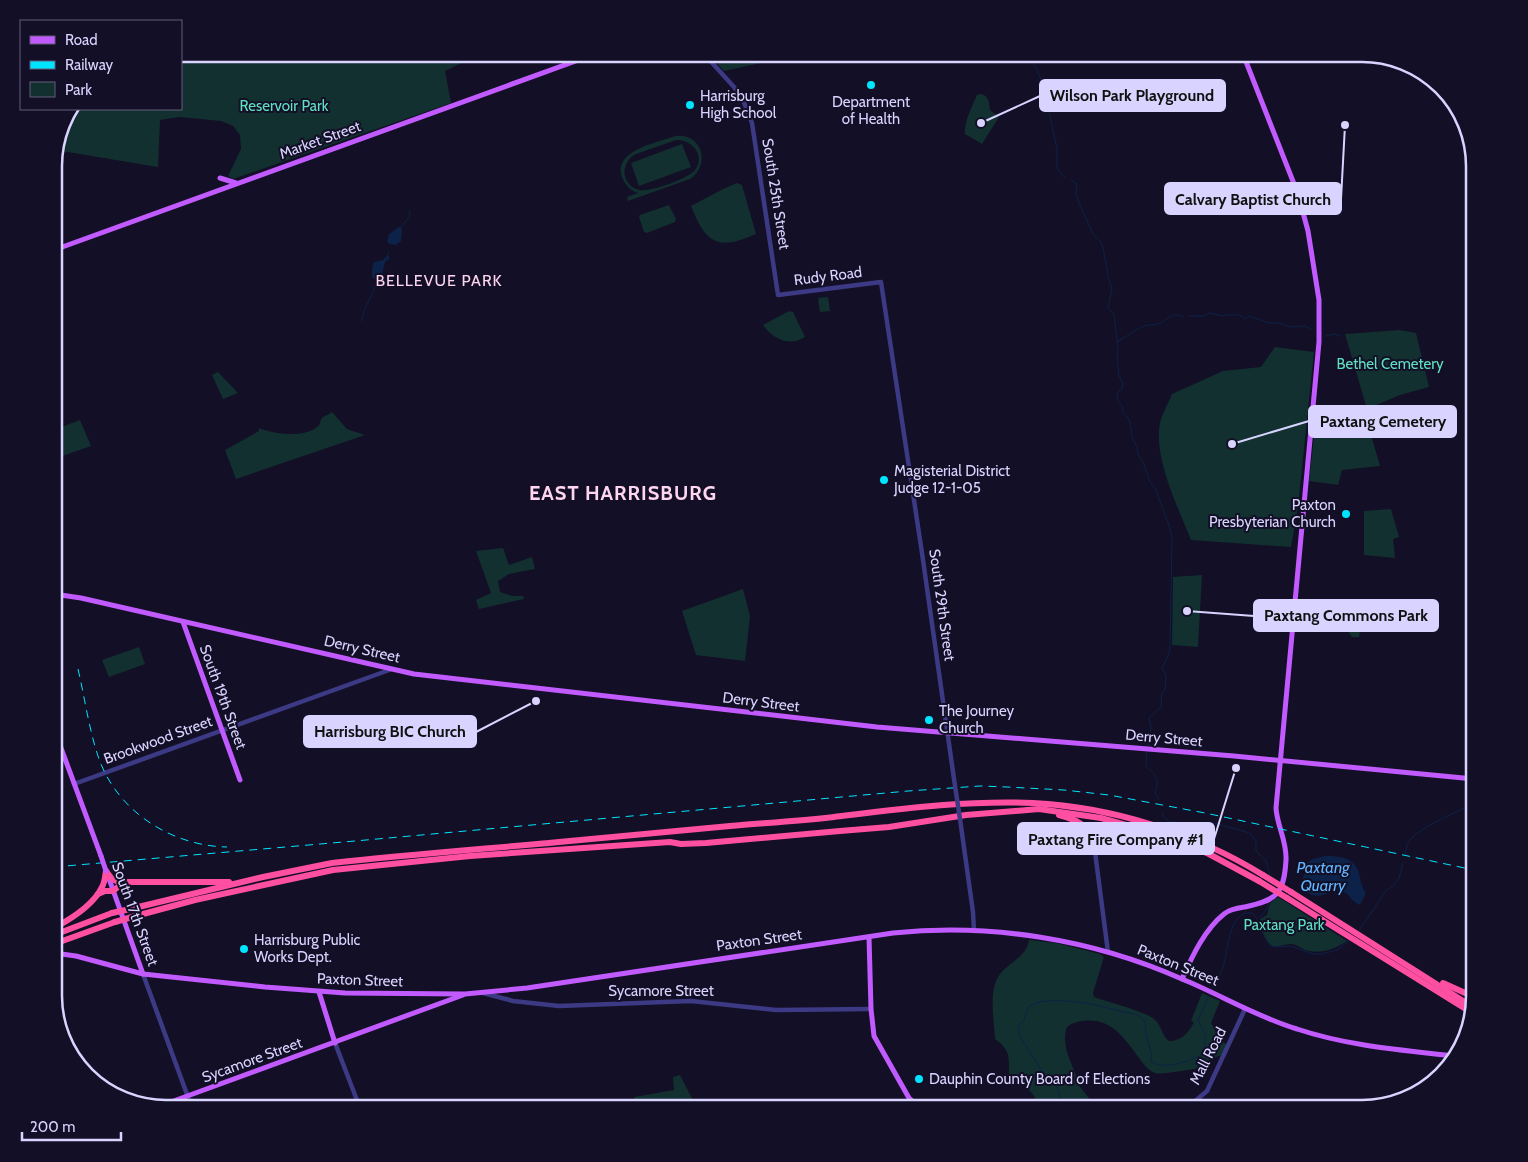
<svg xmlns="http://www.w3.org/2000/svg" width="1528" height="1162" font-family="Cabin,sans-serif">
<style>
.green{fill:#12302f;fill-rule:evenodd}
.water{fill:#0c2248}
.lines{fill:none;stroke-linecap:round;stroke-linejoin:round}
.stream{stroke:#0c2248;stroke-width:1}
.minor{stroke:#3d3a85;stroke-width:4.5}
.major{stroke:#c25bff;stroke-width:5}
.highway{stroke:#ff4fa3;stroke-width:6}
.rail{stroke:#00e5ff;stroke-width:1;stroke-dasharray:8 6;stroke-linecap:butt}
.minor-bridge{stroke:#3d3a85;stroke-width:4.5}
.major-bridge{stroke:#c25bff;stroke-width:5}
.highway-bridge{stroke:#ff4fa3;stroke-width:6}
.poi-dot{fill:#00e5ff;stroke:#130f26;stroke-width:2}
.labels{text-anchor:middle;stroke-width:4;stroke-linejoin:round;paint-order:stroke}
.poi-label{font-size:15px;fill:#d9d4ff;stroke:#130f26;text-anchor:start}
.park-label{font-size:15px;fill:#5fe0c0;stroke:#130f26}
.street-label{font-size:15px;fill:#d9d4ff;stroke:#130f26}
.neighbourhood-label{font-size:16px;letter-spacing:1px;fill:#ffd6f0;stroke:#130f26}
.water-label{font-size:16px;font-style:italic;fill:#62b6ff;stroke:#130f26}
.district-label{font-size:20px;font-weight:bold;letter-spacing:1px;fill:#ffd6f0;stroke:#130f26}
.rim{fill:none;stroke:#d9d4ff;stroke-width:2.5}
.leader{fill:none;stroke:#d9d4ff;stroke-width:2}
.callout-dot{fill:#d9d4ff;stroke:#130f26;stroke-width:2}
.callout{fill:#d9d4ff;stroke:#d9d4ff;stroke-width:2}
.callout-label{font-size:16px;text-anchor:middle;font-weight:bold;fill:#111}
</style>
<rect width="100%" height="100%" fill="#130f26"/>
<!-- green -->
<g class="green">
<path d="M181,54H475L472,58L445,71L451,103L233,179L228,176L241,149L240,135L233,126L221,121L179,117L160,120L158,167L56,150L65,117L71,109H181Z"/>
<path d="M708,54H781L761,63L724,71Z"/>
<path d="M980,94C989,95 989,102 990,110L999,117L982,144L965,134C964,121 972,107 977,95Z"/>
<path d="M675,136C701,132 712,164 690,179L628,201L627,197L638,193C631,191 625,185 622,177C613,150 657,143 675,136ZM676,140C692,139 706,156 695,170C689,178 655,190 645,190C640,191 635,189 631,186C620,176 624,160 636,154Z"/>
<path d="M682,144L691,167L639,186L631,163Z"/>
<path d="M737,183L742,185L756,234C718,251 706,244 691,206L723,189Z"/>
<path d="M669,205L676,219L675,222L647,233L644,232L639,217L640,215Z"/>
<path d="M828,297L830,311L820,312L818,298Z"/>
<path d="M789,311L793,312L805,337C789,347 773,339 763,325Z"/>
<path d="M1400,330L1416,333L1429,387L1400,395L1367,409L1345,334Z"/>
<path d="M1275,347L1314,352L1298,507L1291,547L1191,540C1178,507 1151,454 1161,419C1164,410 1169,402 1172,394L1223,371L1261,367Z"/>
<path d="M218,372L238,393L223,399L212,375Z"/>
<path d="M1317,410L1365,414L1380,466L1342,470L1338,485L1309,481Z"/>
<path d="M332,412L347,429L365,435L236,479L225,450L259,431V428C273,434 307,439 319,425C321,423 320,420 322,418C324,416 330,414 332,412Z"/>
<path d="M80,420L91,446L54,459V430Z"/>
<path d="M1391,509L1399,537L1393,539L1395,558L1364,555V511Z"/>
<path d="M503,548L509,565L532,557L535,569L509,574L498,581L500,592L512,596H523L524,599L479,609L476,600L491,593L476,551Z"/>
<path d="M1202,575L1198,647L1172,645L1173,577Z"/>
<path d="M743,589L750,616L745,661L696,655L682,611Z"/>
<path d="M1350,623L1361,624L1359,637H1352L1349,633Z"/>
<path d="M139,647L145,664L109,677L102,660Z"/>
<path d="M1278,897L1347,941C1337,948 1322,954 1309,951C1303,950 1297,944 1291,944C1284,943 1277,949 1271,945C1264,940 1262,927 1260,919L1267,915L1270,903Z"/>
<path d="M1029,940L1056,943L1100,954L1104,957L1093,993L1094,997C1108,1002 1144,1011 1154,1019C1162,1025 1161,1035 1169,1041C1181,1041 1189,1033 1194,1022L1191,1021L1202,993L1220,1001L1211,1023L1221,1041L1227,1044L1222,1055L1210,1059L1207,1065L1201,1068C1192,1069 1162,1075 1155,1073C1148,1070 1143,1064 1139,1058C1122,1035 1109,1015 1077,1022C1073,1023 1067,1025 1066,1030C1062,1048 1072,1063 1077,1078C1079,1083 1077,1081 1079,1085C1084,1094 1092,1097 1091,1108H970L968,1099L1038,1103C1034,1094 1023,1083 1017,1074H1009C1009,1056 1010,1050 995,1039C994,1019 988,990 1000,974C1010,962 1027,956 1029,940Z"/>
<path d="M680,1075L697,1108L729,1102L730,1108H636L634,1097L674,1090L673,1077Z"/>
<path d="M626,1100L628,1108H602Z"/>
</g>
<!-- water -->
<g class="water">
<path d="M399,227L402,228L401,241L396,245L389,244L387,241L389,234Z"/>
<path d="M387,256H389V259L385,262L381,279L378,281L372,277V268L374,262L383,260Z"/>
<path d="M1325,856C1339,856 1354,857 1359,873C1361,881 1361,886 1366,893L1360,905C1352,903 1349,892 1341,891C1326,890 1319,903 1304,890L1303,879L1307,863L1313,859Z"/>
</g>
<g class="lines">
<!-- stream -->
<g class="stream">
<path d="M1027,54L1037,69L1044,88L1057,149V168L1059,172L1066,178"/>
<path d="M1071,180L1077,184L1076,194L1079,203L1093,234L1101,242L1103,248L1109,280L1112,289L1108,308L1114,314L1118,347L1117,359L1119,376L1123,384L1121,390L1117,393L1118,401L1122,406L1123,412L1130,421L1132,437L1137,447L1138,454L1144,464L1150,482L1155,488L1169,525L1172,538L1170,646L1169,653L1162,669L1166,675L1165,690L1162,693L1161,707L1149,718L1151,728L1148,747"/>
<path d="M401,227L410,216L409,211"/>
<path d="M387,257L389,251"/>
<path d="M1189,316H1205L1209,313L1223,316L1227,314L1230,316C1234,313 1242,315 1245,319L1249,316L1269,323H1280L1291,327L1305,326L1312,330"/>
<path d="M362,321C362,307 375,295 376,281"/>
<path d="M1326,336L1335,334L1341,336"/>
<path d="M1117,342C1127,337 1134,330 1144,326C1149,324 1155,326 1160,323C1169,319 1172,311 1184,317"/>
<path d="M1147,751L1146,766C1156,776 1160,778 1155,793L1159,799"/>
<path d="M1162,812L1164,817L1170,822H1175L1189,826H1207L1214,823L1250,833L1256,842V851L1266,861L1270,875"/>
<path d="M1405,854C1406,848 1407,843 1411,839C1420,828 1460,809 1474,805"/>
<path d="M1259,918L1267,909L1268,903"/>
<path d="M1358,932L1385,892L1394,885L1399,878L1403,863"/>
<path d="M1211,991C1215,984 1219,977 1222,970C1229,954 1227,910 1252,913C1262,922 1261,937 1272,947L1291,946L1313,954H1321L1337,950L1350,940"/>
<path d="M1063,1108L1057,1087L1044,1074L1019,1035L1018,1027L1024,1020L1028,1007L1039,1002L1055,1000L1086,1003L1138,1015L1145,1021L1146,1035L1152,1055L1151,1061C1162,1071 1191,1061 1203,1054L1206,1036L1198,1020L1210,994"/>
</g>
<!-- minor -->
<g class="minor">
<path d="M704,54L734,87L743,100L752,123L778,295L881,282L922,553L954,779"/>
<path d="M74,784L392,669"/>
<path d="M960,819L973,912L974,931"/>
<path d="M1108,952L1095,852L1134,846"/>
<path d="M143,974L192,1108"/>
<path d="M483,993L513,1001L559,1006L691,1001L776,1010L871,1009"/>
<path d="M335,1043L360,1108"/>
<path d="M1187,1108L1207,1091L1245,1009"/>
</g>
<!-- major -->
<g class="major">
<path d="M220,178L236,183"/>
<path d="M54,250L595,54"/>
<path d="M54,594L81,598L414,674L877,727L1234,756L1474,779"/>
<path d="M183,622L240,780"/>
<path d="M54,729L101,856"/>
<path d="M108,876L143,974"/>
<path d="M869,937L871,1009L874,1036L909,1098L920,1108"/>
<path d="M54,953L76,956L143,974L265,987L345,993L465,994L527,988L893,933C991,923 1092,939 1182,979C1221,995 1257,1017 1297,1029C1348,1046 1401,1050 1454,1056"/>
<path d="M1182,979C1192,957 1204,930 1224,914C1230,909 1238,908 1245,907C1277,900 1284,894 1286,860C1287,841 1277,826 1276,808L1319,342V300L1308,231L1298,194L1243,54"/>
<path d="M319,992L335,1043"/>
<path d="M160,1106L463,995"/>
</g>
<!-- highway -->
<g class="highway">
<path d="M1059,815C1083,821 1090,828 1095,852"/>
<path d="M1134,846L1163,845L1185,847"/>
<path d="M106,871L112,879L119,882H229"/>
<path d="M1291,892L1471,1006"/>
<path d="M98,894L105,891H113L119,886L125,884"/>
<path d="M1287,898L1469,1011"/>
<path d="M130,909L263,877L332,863C407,855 483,849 559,842C616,837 673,831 730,826C765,823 799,821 834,817C900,809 967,800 1033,803C1113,807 1195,833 1263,875"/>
<path d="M132,917L195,900L333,870L470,856L670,842L681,844L706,843L840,831L889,827L966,815L1039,809L1101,818L1165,836L1209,854L1259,881"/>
<path d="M54,928C71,919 94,904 102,887C105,882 105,876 106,871"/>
<path d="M54,935L112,913"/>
<path d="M54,944L115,922"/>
<path d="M1443,983L1474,997"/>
</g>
<!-- rail -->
<g class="rail">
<path d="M78,669C85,699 89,730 99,759C118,812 172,846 227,847"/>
<path d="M54,867L355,841L908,791L980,786L1007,787L1064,790L1109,795L1205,813L1474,870"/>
</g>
<!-- minor-bridge -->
<path class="minor-bridge" d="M954,779L960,819"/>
<!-- major-bridge -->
<path class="major-bridge" d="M101,856L106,871"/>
<!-- highway-bridge -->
<g class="highway-bridge">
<path d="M1263,875L1291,892"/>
<path d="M1259,881L1287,898"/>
<path d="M112,913L130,909"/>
<path d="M115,922L132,917"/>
</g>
</g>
<!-- markers -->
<g class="poi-dot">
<circle cx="871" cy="85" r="5"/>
<circle cx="690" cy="105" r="5"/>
<circle cx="884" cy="480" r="5"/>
<circle cx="1346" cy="514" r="5"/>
<circle cx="929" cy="720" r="5"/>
<circle cx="244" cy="949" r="5"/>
<circle cx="919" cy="1079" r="5"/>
</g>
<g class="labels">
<!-- poi labels -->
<g class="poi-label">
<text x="700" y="101">Harrisburg<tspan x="700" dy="17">High School</tspan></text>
<text x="871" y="107" text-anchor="middle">Department<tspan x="871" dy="17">of Health</tspan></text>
<text x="894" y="476">Magisterial District<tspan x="894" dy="17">Judge 12-1-05</tspan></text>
<text x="1336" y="510" text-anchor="end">Paxton<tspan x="1336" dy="17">Presbyterian Church</tspan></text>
<text x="939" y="716">The Journey<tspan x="939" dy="17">Church</tspan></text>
<text x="254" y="945">Harrisburg Public<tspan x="254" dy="17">Works Dept.</tspan></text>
<text x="929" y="1084">Dauphin County Board of Elections</text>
</g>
<!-- park labels -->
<g class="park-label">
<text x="284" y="111">Reservoir Park</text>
<text x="1390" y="369">Bethel Cemetery</text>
<text x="1284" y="930">Paxtang Park</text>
</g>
<!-- street labels -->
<g class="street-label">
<text transform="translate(320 140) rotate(-20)" y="5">Market Street</text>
<text transform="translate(776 194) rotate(81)" y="5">South 25th Street</text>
<text transform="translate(828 276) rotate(-7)" y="5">Rudy Road</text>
<text transform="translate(942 605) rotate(82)" y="5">South 29th Street</text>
<text transform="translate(362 649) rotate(13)" y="5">Derry Street</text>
<text transform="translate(223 697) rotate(70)" y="5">South 19th Street</text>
<text transform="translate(761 702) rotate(7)" y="5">Derry Street</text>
<text transform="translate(1164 738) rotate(5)" y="5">Derry Street</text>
<text transform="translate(158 740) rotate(-20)" y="5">Brookwood Street</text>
<text transform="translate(135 914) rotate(70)" y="5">South 17th Street</text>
<text transform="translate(759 940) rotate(-8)" y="5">Paxton Street</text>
<text transform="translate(1178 965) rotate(22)" y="5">Paxton Street</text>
<text transform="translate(360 980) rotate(2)" y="5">Paxton Street</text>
<text x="661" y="996">Sycamore Street</text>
<text transform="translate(1208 1056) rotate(-63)" y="5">Mall Road</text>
<text transform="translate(252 1060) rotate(-20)" y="5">Sycamore Street</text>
</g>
<!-- neighbourhood labels -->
<g class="neighbourhood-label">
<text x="439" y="286">BELLEVUE PARK</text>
</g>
<!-- water labels -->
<g class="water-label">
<text x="1323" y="873">Paxtang<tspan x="1323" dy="18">Quarry</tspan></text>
</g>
<!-- district labels -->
<g class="district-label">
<text x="623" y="500">EAST HARRISBURG</text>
</g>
</g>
<!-- crop -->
<path d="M0 0H1528V1162H0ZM166 62H1362A104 104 0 0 1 1466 166V996A104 104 0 0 1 1362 1100H166A104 104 0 0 1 62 996V166A104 104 0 0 1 166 62Z" fill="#130f26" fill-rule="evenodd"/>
<path class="rim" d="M166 62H1362A104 104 0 0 1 1466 166V996A104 104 0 0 1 1362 1100H166A104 104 0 0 1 62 996V166A104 104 0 0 1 166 62Z"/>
<!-- callouts -->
<path class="leader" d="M981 123L1040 96M1345 125L1341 199M1232 444L1309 421M1187 611L1254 616M536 701L476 732M1236 768L1214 839"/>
<g class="callout-dot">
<circle cx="981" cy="123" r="5"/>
<circle cx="1345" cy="125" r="5"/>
<circle cx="1232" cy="444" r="5"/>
<circle cx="1187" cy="611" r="5"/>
<circle cx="536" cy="701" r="5"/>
<circle cx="1236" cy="768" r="5"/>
</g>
<g class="callout">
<rect x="1040" y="80" width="185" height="31" rx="5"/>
<rect x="1165" y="183" width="176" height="31" rx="5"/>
<rect x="1309" y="406" width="147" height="31" rx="5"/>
<rect x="1254" y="600" width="184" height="31" rx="5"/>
<rect x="304" y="716" width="172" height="31" rx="5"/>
<rect x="1018" y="823" width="196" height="31" rx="5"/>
</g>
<g class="callout-label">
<text x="1132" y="101">Wilson Park Playground</text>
<text x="1253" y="205">Calvary Baptist Church</text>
<text x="1383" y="427">Paxtang Cemetery</text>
<text x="1346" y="621">Paxtang Commons Park</text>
<text x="390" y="737">Harrisburg BIC Church</text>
<text x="1116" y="845">Paxtang Fire Company #1</text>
</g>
<!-- legend -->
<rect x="20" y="20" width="162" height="90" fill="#130f26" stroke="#625e7d"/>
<rect x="30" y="36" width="25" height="8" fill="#c25bff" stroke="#625e7d"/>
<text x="65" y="45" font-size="15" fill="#d9d4ff">Road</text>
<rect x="30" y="61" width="25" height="8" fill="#00e5ff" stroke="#625e7d"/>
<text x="65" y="70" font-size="15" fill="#d9d4ff">Railway</text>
<rect x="30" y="82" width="25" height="15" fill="#12302f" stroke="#625e7d"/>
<text x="65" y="95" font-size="15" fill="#d9d4ff">Park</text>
<!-- scale -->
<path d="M22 1132v8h99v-8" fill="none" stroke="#d9d4ff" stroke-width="2.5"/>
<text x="30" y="1132" font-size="15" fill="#d9d4ff" stroke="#130f26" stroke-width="4" paint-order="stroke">200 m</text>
</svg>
